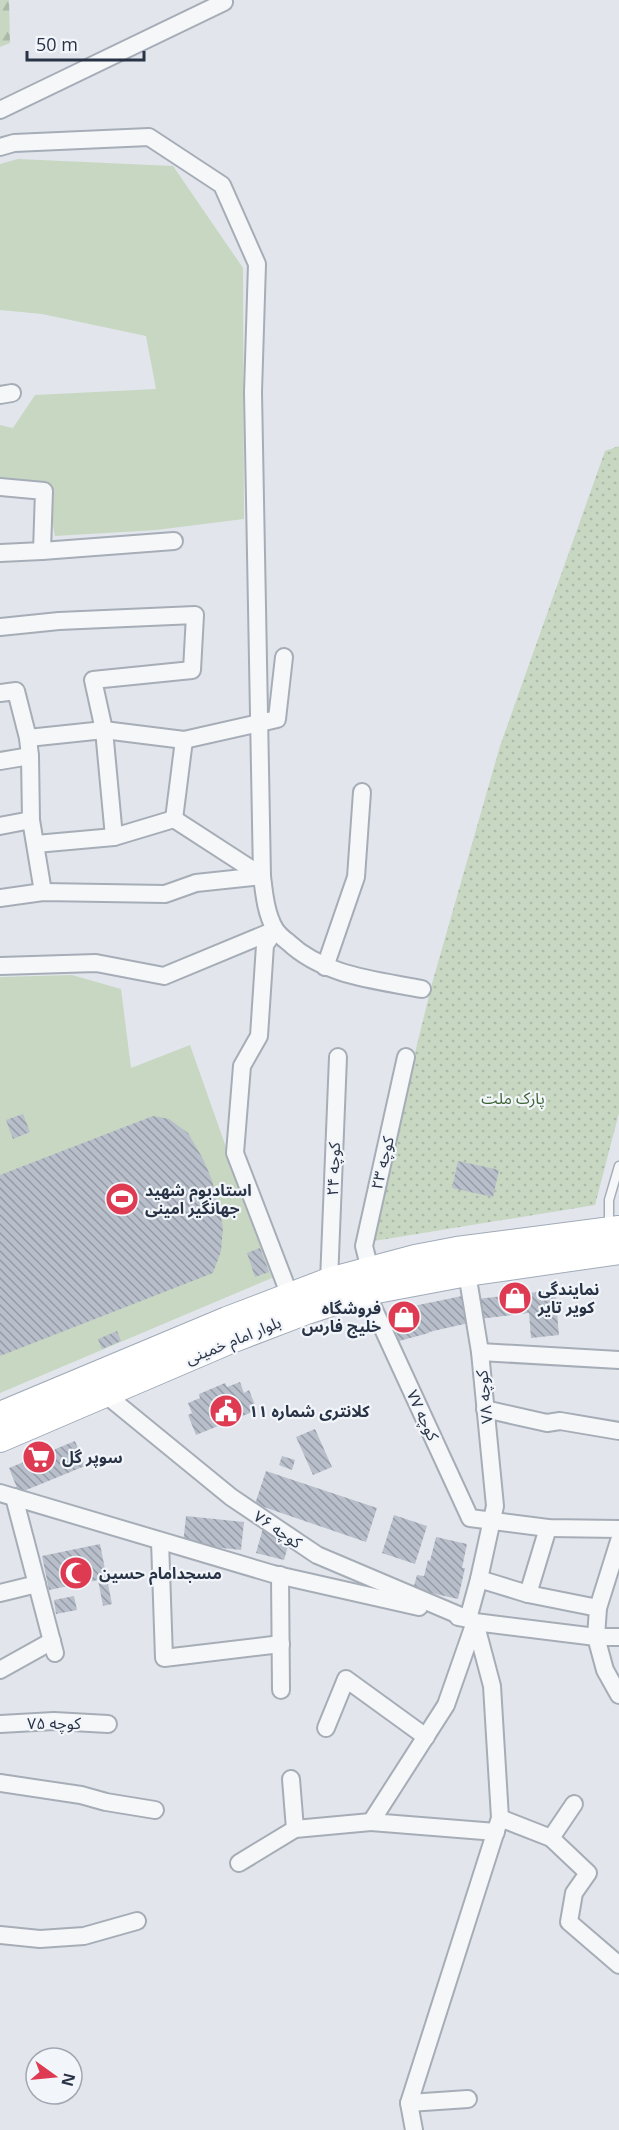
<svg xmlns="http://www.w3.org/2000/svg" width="619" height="2130" font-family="'Open Sans','Noto Sans Arabic',sans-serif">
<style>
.green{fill:#c7d7c2}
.forest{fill:url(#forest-firs)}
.park{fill:url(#park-dots)}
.building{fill:url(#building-back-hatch)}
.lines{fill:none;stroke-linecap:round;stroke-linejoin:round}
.service-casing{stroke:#a6adb7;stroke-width:11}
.minor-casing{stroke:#a6adb7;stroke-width:20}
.primary-casing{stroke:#a0aab9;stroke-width:28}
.service{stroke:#f5f7f9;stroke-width:8}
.minor{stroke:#f5f7f9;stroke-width:16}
.primary{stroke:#fff;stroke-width:26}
.labels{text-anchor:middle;stroke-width:4.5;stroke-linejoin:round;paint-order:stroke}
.park-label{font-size:16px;fill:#3c6333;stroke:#f2f5f9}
.street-label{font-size:16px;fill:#283346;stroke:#f2f5f9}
.poi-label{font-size:16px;font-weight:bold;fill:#283346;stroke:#f2f5f9;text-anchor:start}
</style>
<defs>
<pattern id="forest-firs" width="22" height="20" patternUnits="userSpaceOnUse" patternTransform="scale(1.5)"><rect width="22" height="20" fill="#c7d7c2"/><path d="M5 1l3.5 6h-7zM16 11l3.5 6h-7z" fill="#abb9a8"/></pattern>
<pattern id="park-dots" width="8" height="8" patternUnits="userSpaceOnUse" patternTransform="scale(1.5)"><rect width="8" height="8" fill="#c7d7c2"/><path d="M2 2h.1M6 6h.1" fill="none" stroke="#abb9a8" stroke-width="1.8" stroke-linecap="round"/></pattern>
<pattern id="building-back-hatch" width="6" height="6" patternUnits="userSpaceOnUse" patternTransform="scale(1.5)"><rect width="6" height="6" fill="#b8bfca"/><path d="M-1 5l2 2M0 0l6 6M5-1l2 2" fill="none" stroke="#969ca6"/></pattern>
</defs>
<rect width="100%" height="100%" fill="#e2e6ec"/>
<!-- green -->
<g class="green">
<path d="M18,159L173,166L243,268L244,519L156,530L55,536L44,484L0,477V425L13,428L35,395L156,389L146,336L42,314L0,310V164Z"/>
<path d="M72,975L121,989L131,1068L190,1045L272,1278L0,1393V977Z"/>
</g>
<!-- forest -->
<path class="forest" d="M0,0H9L10,43L0,47Z"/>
<!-- park -->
<path class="park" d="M619,446V1113L595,1205L368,1242L433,980L500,746L605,451Z"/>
<!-- building -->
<g class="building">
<path d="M23,1114L30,1132L13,1139L6,1120Z"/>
<path d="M153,1116L169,1119L188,1133L203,1159L212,1180L223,1227L221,1251L213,1273L0,1356V1175Z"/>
<path d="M458,1161L499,1170L493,1197L452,1188Z"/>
<path d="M260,1248L269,1272L255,1277L247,1253Z"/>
<path d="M555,1290L559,1335L531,1338L529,1313L479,1319L477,1299Z"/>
<path d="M467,1295L473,1322L429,1332V1333L399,1341L389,1311Z"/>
<path d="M117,1331L121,1341L102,1349L98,1339Z"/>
<path d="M240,1382L244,1393L249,1390L257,1410L196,1435L188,1415L192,1413L188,1403L200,1398L199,1394L225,1383L227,1387Z"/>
<path d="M315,1429L332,1467L313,1475L296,1437Z"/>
<path d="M75,1441L85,1466L19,1493L9,1468Z"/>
<path d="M282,1456L295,1460L292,1470L279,1465Z"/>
<path d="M266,1471L377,1508L366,1542L255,1504Z"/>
<path d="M394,1515L427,1526L415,1564L382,1553Z"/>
<path d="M186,1516L244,1522L241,1550L183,1544Z"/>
<path d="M263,1528L288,1546L284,1560L256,1553Z"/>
<path d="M436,1537L467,1544L462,1568H465L458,1599L413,1589L417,1575L424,1576L428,1560L430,1561Z"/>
<path d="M100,1544L112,1604L103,1606L98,1580L49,1590L42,1556Z"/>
<path d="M74,1596L77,1610L56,1614L54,1600Z"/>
</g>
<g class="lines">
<defs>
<path id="service" d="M609,1227V1200L619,1166"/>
<g id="minor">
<path d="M0,110L224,2"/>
<path d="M0,147L14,143L149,137L222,185L257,264L253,392L262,876C264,893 266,914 275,929C278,934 284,939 288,942C324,976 376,980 422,989"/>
<path d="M0,395L12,393"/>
<path d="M0,487L44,491L42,551L0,553"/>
<path d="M42,551L174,541"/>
<path d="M0,627L59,621L195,615L192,670L93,680L104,730L114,837"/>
<path d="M0,693L16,691L28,738L30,756L31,820L43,892"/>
<path d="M28,738L104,730L184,740L277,719L284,657"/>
<path d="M0,761L30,756"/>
<path d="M174,819L184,740"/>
<path d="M0,826L31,820"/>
<path d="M36,844L114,837L174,819L262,876"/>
<path d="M0,898L43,892L165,894L196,883L262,876"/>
<path d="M275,930L265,945L259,1036L242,1066L235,1153L290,1296"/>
<path d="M0,966L96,963L164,976L275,930"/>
<path d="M325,967L356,877L362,792"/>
<path d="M370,1270L364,1246L406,1057"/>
<path d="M329,1281L338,1057"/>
<path d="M366,1292L470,1518L548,1528L619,1529"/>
<path d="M480,1352L619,1360"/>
<path d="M105,1394L231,1497L317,1555L475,1622L492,1686L500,1818L409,2103L414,2130"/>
<path d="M485,1409L547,1423L560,1421L619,1431"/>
<path d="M0,1493L273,1574L419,1607"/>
<path d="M14,1497L55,1653"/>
<path d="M160,1541L164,1658L281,1644"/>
<path d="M619,1541L598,1608L596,1637H619"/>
<path d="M280,1575L281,1690"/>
<path d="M479,1579L528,1594L598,1608"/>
<path d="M0,1593L37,1584"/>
<path d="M528,1594L548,1528"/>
<path d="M458,1617L468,1619L479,1579L495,1506L480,1352L467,1273"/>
<path d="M0,1670L52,1641"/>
<path d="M0,1724L54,1721L108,1724"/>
<path d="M326,1728L346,1679L426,1737"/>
<path d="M291,1779L295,1829"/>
<path d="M0,1783L81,1795L106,1802L155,1810"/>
<path d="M500,1818L551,1838L588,1873L574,1893L569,1922L619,1965"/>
<path d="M496,1832L371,1822L446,1705L475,1622L596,1637L605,1670L619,1695"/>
<path d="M551,1838L574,1804"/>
<path d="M239,1863L295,1829L371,1822"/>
<path d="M0,1935L40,1939L84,1936L137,1921"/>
<path d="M409,2103L468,2099"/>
</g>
<g id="primary">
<path d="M0,1415L227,1320L329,1281L415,1258L457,1250L619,1229"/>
<path d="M0,1439L231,1340L304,1312L366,1292L467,1273L619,1251"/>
</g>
</defs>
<!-- service casing -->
<use href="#service" class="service-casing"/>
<!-- minor casing -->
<use href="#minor" class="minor-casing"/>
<!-- primary casing -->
<use href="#primary" class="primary-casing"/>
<!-- service -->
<use href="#service" class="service"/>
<!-- minor -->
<use href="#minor" class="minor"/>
<!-- primary -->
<use href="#primary" class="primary"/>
</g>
<!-- icons -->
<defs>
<symbol id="stadium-disc" viewBox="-11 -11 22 22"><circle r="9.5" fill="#de3a52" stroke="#f2f5f9"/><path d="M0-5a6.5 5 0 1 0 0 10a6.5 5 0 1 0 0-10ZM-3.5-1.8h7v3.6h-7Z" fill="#fff"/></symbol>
<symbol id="shop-disc" viewBox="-11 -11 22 22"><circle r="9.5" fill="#de3a52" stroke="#f2f5f9"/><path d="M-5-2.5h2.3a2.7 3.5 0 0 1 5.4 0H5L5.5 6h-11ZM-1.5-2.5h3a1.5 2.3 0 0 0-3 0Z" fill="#fff"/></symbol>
<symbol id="civic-disc" viewBox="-11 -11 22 22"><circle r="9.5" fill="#de3a52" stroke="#f2f5f9"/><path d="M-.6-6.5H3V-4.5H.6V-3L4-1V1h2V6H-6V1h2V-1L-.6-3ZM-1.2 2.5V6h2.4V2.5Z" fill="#fff"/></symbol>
<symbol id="supermarket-disc" viewBox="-11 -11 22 22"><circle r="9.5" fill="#de3a52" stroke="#f2f5f9"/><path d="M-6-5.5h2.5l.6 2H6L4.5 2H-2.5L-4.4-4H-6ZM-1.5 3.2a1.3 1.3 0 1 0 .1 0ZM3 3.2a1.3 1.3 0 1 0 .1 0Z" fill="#fff"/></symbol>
<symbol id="mosque-disc" viewBox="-11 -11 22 22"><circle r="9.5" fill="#de3a52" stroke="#f2f5f9"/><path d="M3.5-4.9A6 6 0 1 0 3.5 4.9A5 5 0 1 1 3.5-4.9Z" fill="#fff"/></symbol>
</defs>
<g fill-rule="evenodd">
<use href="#stadium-disc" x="103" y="1180" width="38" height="38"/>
<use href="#shop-disc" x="496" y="1279" width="38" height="38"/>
<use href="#shop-disc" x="385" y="1298" width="38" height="38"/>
<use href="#civic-disc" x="207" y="1392" width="38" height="38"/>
<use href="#supermarket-disc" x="20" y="1438" width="38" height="38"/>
<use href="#mosque-disc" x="57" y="1554" width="38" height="38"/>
</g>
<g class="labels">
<!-- park labels -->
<g class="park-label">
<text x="513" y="1104">پارک ملت</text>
</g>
<!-- street labels -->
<g class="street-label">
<text transform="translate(382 1163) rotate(-77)" y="6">کوچه ۲۳</text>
<text transform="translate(333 1169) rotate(-88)" y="6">کوچه ۲۴</text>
<text transform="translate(233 1340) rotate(-22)" y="6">بلوار امام خمینی</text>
<text transform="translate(484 1397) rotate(-96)" y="6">کوچه ۷۸</text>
<text transform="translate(423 1415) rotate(65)" y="6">کوچه ۷۷</text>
<text transform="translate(278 1529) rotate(34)" y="6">کوچه ۷۶</text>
<text x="54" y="1729">کوچه ۷۵</text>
</g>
<!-- poi labels -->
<g class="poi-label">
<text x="145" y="1196">استادیوم شهید<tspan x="145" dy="18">جهانگیر امینی</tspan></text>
<text x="538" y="1295">نمایندگی<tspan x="538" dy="18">کویر تایر</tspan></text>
<text x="381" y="1314" text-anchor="end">فروشگاه<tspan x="381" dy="18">خلیج فارس</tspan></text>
<text x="249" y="1417">کلانتری شماره ۱۱</text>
<text x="62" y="1463">سوپر گل</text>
<text x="99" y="1579">مسجدامام حسین</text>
</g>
</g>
<!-- north arrow -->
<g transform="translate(54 2076) rotate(105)"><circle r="28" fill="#f2f5f9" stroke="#a1a7b1" stroke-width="1.5"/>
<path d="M0-4.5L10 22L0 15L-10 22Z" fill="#de3a52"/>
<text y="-9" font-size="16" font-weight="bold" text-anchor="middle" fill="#283346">N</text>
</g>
<!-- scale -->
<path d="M27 51v9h117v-9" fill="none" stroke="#283346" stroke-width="3"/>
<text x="36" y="51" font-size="18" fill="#283346" stroke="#f2f5f9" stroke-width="4.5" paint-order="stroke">50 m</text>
</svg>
